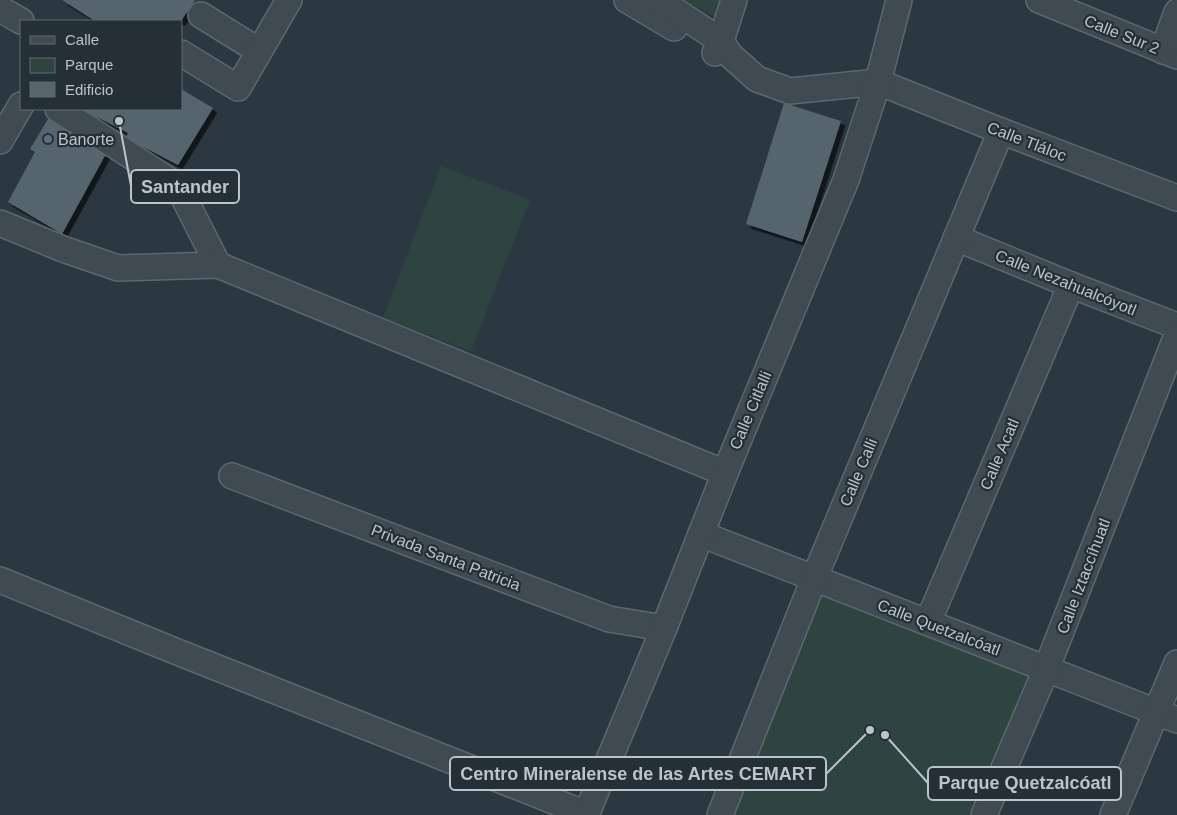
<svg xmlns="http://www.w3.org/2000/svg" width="1177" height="815" font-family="Helvetica,sans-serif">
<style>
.green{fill:#2e4441}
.building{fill:#57656d;filter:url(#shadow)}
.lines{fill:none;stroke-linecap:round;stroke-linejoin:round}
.minor-casing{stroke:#5d676e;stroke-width:28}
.minor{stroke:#3f4a51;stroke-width:25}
.service-dot{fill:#5c6f8a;stroke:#242f36;stroke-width:2}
.labels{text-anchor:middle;stroke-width:4.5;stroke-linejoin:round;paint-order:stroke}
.street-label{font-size:16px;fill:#bcc4cb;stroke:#242f36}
.poi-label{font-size:16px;fill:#bcc4cb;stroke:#242f36;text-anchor:start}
.leader{fill:none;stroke:#bcc4cb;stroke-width:2}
.callout-dot{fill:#bcc4cb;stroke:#242f36;stroke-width:2}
.callout{fill:#242f36;stroke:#bcc4cb;stroke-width:2}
.callout-label{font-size:18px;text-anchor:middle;font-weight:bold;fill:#bcc4cb}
</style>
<defs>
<filter id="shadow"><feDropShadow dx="4.5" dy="4.5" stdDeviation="0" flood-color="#0009"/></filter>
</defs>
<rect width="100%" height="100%" fill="#2b3841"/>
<!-- green -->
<g class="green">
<path d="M684,0H723L717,18Z"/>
<path d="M441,166L530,200L471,351L383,318Z"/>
<path d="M817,587L1037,674L977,815H729Z"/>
</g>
<!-- building -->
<g class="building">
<path d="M62,0H195L181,21H95Z"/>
<path d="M181,89L213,108L178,165L126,138L128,133L81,109H181Z"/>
<path d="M784,103L841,121L802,242L746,224Z"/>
<path d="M54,109L107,152L62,234L8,202L35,152L30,149Z"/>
</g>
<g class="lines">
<defs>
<g id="minor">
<path d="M627,0L674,28"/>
<path d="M659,0L721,41L730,55L757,79L790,91L878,82L1001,131L1177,198"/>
<path d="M1039,0L1177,56"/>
<path d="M0,9L21,21"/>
<path d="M201,15L259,51"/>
<path d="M1163,51L1177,12"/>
<path d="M181,53L238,88L289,0"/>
<path d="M715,53L721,41L734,0"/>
<path d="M58,109L178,186L218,265"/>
<path d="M0,141L21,105"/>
<path d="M0,223L63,249L118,268L218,265L725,473"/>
<path d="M956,238L1071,285L1177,326"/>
<path d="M232,476L609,619L664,628"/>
<path d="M701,534L1177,720"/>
<path d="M0,580L180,653L571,808L587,813"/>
<path d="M928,622L1071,285"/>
<path d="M586,815L664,628L725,473L846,180L878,82L899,0"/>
<path d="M720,815L814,579L1001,131"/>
<path d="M984,815L1046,670L1177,335"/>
<path d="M1113,815L1177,663"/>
</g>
</defs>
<!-- minor casing -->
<use href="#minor" class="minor-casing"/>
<!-- minor -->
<use href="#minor" class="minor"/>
</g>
<!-- markers -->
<circle class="service-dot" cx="48" cy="139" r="5"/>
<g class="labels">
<!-- street labels -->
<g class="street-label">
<text transform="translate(1122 34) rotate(22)" y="6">Calle Sur 2</text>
<text transform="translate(1027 141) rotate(21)" y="6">Calle Tláloc</text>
<text transform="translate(1066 282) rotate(22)" y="6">Calle Nezahualcóyotl</text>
<text transform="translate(750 410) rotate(-67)" y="6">Calle Citlalli</text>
<text transform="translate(999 454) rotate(-67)" y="6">Calle Acatl</text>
<text transform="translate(858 472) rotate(-67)" y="6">Calle Calli</text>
<text transform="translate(446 557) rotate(21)" y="6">Privada Santa Patricia</text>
<text transform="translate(1083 576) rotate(-69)" y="6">Calle Iztaccíhuatl</text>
<text transform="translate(939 627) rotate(21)" y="6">Calle Quetzalcóatl</text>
</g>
<!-- poi labels -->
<g class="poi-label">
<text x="58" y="145">Banorte</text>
</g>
</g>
<!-- callouts -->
<path class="leader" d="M119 121L131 186M870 730L826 774M885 735L928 783"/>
<g class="callout-dot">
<circle cx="119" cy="121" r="5"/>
<circle cx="870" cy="730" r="5"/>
<circle cx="885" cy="735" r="5"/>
</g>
<g class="callout">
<rect x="131" y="170" width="108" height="33" rx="5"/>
<rect x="450" y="757" width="376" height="33" rx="5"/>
<rect x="928" y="767" width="193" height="33" rx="5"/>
</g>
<g class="callout-label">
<text x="185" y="193">Santander</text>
<text x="638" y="780">Centro Mineralense de las Artes CEMART</text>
<text x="1025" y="789">Parque Quetzalcóatl</text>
</g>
<!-- legend -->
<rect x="20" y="20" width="162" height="90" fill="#242f36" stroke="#616b72"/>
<rect x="30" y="36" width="25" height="8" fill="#3f4a51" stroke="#616b72"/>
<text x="65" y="45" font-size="15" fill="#bcc4cb">Calle</text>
<rect x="30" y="58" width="25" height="15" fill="#2e4441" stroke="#616b72"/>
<text x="65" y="70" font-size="15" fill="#bcc4cb">Parque</text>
<rect x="30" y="82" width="25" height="15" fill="#57656d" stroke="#616b72"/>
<text x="65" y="95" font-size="15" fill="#bcc4cb">Edificio</text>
</svg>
